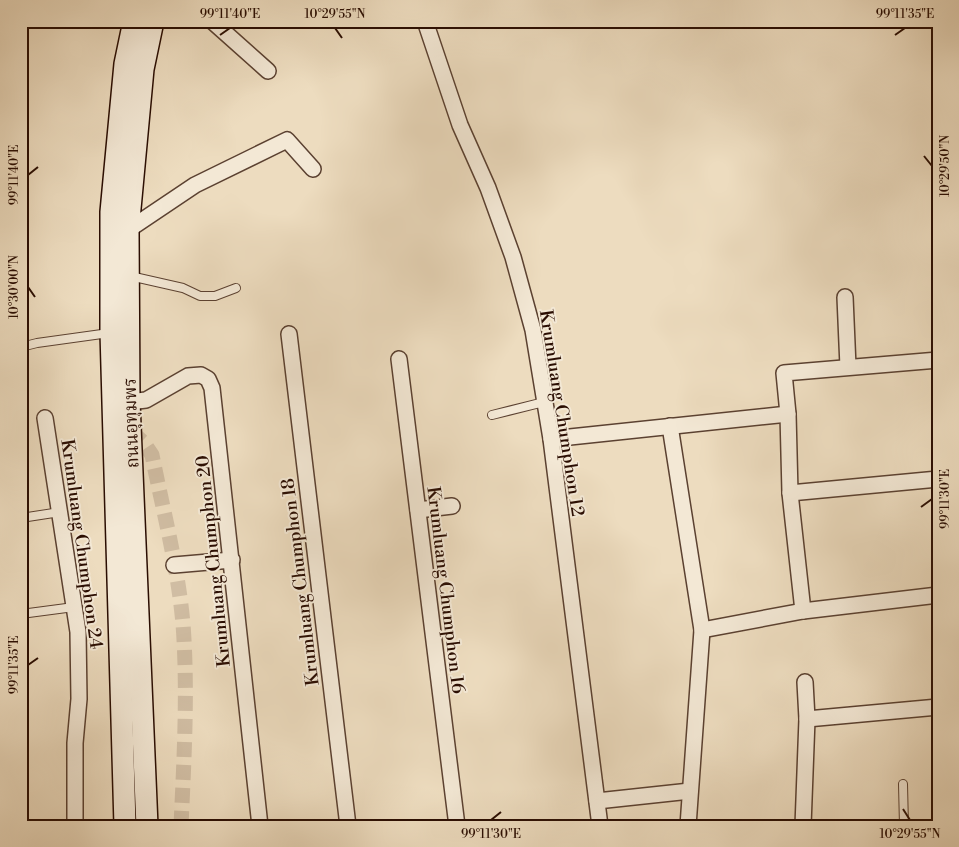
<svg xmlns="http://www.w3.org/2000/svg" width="959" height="847" font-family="'Libre Bodoni','Noto Serif Thai',serif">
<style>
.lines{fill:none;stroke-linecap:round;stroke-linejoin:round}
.street-tunnel{stroke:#d0bda3;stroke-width:15;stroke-dasharray:15 8;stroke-linecap:butt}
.lane-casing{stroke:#5b4131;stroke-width:10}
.street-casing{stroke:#5b4131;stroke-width:18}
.secondary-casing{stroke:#2a0d02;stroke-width:24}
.lane{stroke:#f3e8d5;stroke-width:8}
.street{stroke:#f3e8d5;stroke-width:15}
.secondary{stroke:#f3e8d5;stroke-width:21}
.ticks{fill:none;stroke:#2a0d02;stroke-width:2}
.labels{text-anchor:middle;stroke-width:4;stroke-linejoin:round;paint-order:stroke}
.street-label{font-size:18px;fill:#2a0d02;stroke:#f3e8d5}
.neatline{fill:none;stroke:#2a0d02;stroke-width:2}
.ticks-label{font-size:12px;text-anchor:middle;fill:#2a0d02}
</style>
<rect width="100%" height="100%" fill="#eddcbf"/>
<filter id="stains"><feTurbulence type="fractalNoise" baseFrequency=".004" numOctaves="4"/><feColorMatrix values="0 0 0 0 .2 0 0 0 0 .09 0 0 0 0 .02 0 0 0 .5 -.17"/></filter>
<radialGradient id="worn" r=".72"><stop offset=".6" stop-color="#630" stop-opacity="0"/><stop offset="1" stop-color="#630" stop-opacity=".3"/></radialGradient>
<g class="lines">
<!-- street-tunnel -->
<path class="street-tunnel" d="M131,431L144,443L152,455C163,510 178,567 183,624C188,691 184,759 181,826"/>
<defs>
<g id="lane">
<path d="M130,276L183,288L200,296H215L236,288"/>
<path d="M21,347L37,343L109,333"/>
<path d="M492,415L544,402"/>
<path d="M21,518L60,512"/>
<path d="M21,614L74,607"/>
<path d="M903,784L904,826"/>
</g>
<g id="street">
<path d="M212,21L268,71"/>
<path d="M425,21L460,125L488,188L513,257L533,330L551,439L600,826"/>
<path d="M128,230L195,185L287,140L313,169"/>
<path d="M845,297L848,367"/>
<path d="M289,334L348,826"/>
<path d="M399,359L457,826"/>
<path d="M129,402L146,400L188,376L201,375L208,379L212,388L260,826"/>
<path d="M45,418L78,632L79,699L75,743V826"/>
<path d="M670,426L702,630L688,826"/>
<path d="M551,439L788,414"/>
<path d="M790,493L938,479"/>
<path d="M418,510L452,506"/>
<path d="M174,565L232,560"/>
<path d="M803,611L790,493L788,414L784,373L938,360"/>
<path d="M702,630L803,611L938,595"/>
<path d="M807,719L938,707"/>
<path d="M597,801L690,791"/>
<path d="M803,826L807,719L805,682"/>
</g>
<g id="secondary">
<path d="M125,826L111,332V212L125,64L134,21"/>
<path d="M147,826L129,402L128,230L143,69L153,21"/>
</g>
</defs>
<!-- lane casing -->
<use href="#lane" class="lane-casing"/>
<!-- street casing -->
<use href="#street" class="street-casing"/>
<!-- secondary casing -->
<use href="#secondary" class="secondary-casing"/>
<!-- lane -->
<use href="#lane" class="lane"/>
<!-- street -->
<use href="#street" class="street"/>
<!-- secondary -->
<use href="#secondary" class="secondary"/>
</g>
<!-- ticks -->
<path class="ticks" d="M335,28L342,38M220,35L230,28M895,35L905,28M924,156L932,166M28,175L38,167M28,287L35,297M921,507L932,499M28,665L38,658M903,809L910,820M491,820L501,812"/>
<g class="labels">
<!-- street labels -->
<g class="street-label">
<text transform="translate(562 413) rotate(81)" y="6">Krumluang Chumphon 12</text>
<text transform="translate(131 423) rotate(-92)" y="6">ถนนอุทุมพร</text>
<text transform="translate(82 544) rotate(82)" y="6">Krumluang Chumphon 24</text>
<text transform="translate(213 561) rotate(-96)" y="6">Krumluang Chumphon 20</text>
<text transform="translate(300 582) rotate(-97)" y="6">Krumluang Chumphon 18</text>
<text transform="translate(446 590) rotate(83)" y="6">Krumluang Chumphon 16</text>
</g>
</g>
<!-- margin -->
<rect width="959" height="847" fill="none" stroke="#eddcbf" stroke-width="55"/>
<rect x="28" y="28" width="904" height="792" class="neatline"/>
<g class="ticks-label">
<text x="230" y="18">99°11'40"E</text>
<text x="335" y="18">10°29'55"N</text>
<text x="905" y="18">99°11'35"E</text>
<text transform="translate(945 166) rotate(-90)" y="4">10°29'50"N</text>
<text transform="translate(14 175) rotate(-90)" y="4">99°11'40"E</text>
<text transform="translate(14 287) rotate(-90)" y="4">10°30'00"N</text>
<text transform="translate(945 499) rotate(-90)" y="4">99°11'30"E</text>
<text transform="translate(14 665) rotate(-90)" y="4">99°11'35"E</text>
<text x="491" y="838">99°11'30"E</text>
<text x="910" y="838">10°29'55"N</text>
</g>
<rect width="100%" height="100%" filter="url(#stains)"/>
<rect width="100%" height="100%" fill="url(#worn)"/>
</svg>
